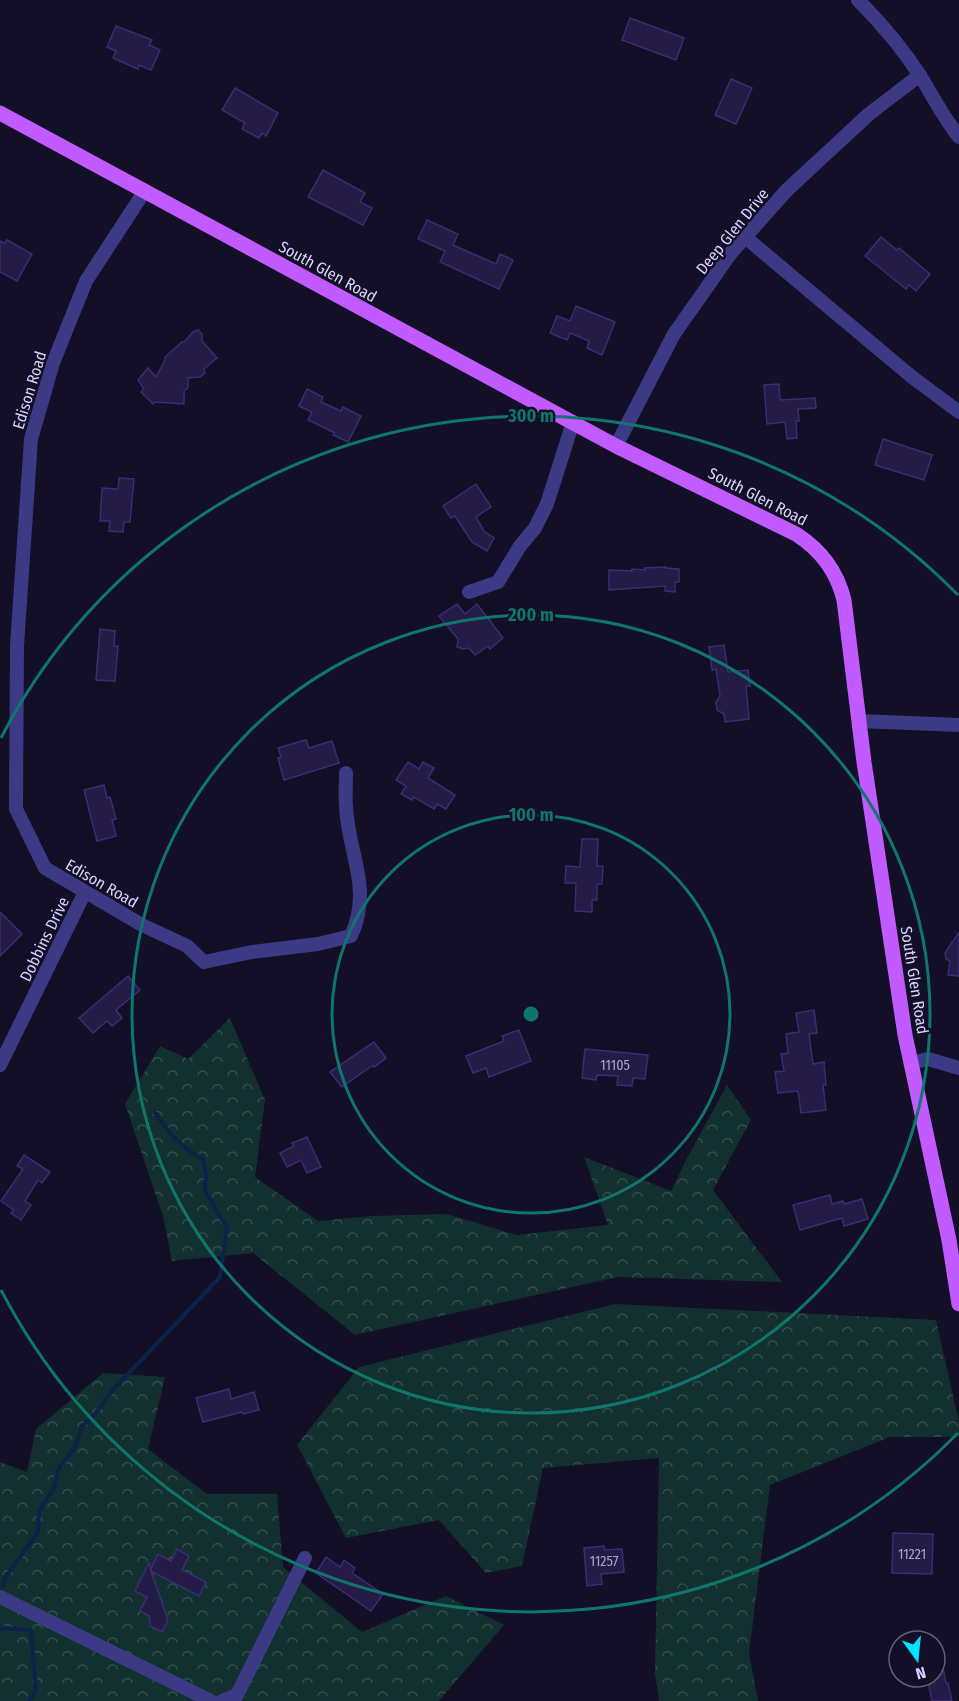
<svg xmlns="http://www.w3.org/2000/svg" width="959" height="1701" font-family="'Fira Sans Condensed',sans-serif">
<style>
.forest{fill:url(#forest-crowns)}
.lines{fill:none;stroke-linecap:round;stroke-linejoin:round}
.stream{stroke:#0c2248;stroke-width:4}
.building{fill:#241b47;stroke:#3b2d73;stroke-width:1.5}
.minor{stroke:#3d3a85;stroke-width:14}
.major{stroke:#c25bff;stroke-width:15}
.ring{fill:none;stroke:#0f766e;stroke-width:3}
.labels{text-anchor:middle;stroke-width:5;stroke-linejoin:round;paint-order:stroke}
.number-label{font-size:14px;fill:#aca6d1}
.street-label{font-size:16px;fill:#d9d4ff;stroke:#130f26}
.centre{fill:#0f766e;stroke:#130f26;stroke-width:3}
.ring-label{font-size:18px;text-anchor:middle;font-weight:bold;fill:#0f766e;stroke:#130f26;stroke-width:5;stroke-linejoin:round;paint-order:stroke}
</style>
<defs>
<pattern id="forest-crowns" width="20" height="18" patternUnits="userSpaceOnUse" patternTransform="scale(1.5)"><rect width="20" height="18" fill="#12302f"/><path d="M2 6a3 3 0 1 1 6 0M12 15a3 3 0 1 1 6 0" fill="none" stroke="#344d4e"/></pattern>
</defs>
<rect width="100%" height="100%" fill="#130f26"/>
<!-- forest -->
<g class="forest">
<path d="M230,1018L265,1100L255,1177L318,1221L372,1216L447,1214L517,1235L608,1225L584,1157L671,1191L687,1158L727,1085L751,1120L713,1190L782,1282L618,1277L355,1335L253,1253L172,1261L163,1216L125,1104L160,1046L188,1059Z"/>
<path d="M615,1304L936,1320L959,1422V1437H890L770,1485L749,1653L758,1701H659L655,1673L659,1458L543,1468L522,1566L486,1573L439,1520L346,1538L297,1445L359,1367Z"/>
<path d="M103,1373L165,1377L148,1449L207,1494H277L283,1567L362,1632L446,1596L504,1625L439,1701H0V1462L27,1472L36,1429Z"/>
</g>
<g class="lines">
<!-- stream -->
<g class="stream">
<path d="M3,1586L5,1578L38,1532L39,1511L54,1488L58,1470L75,1447L82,1426L92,1418L112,1391L220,1277L227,1228L205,1191L206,1175L203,1159C179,1146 170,1134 155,1113"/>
<path d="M0,1628L31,1630L36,1690L29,1701"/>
</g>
</g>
<!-- building -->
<g class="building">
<path d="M630,18L684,38L676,60L622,40Z"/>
<path d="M116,26L152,40L149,45L160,50L151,70L139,65L138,69L113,58L116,51L107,47Z"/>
<path d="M731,79L752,88L736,124L715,115Z"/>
<path d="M235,88L278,113L266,136L262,133L259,138L242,129L245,123L222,110Z"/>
<path d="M323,170L365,193L360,202L372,208L363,225L308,197Z"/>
<path d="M427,220L458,234L453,245L496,264L500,254L513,260L499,289L440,262L445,251L418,239Z"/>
<path d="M881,237L897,250L899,248L930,274L916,291L909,285L906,289L865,256Z"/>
<path d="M7,240L32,254L17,281L0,272V241L5,243Z"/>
<path d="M576,306L615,322L602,355L587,348L589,341L570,333L567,340L550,333L557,316L570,321Z"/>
<path d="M198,330L202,334V341L217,358L204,369L205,373L200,377L188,378V388L184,391V404L155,402L153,404L141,392L144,389L138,380L148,368L156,377L165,360V357L182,342H184L193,332Z"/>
<path d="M779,384L780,400L815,398L816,408L798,409L799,421H796L797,438L787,439L785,422L767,424L764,385Z"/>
<path d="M307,389L323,397L321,402L341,411L343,407L361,416L348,442L333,435L335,433L308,420L312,412L299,406Z"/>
<path d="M883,439L932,455L924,480L875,465Z"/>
<path d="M119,478L134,479L130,522H124L123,532L109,531L110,521H100L102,488L118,489Z"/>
<path d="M476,484L491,507L476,517L484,531L494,538L487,551L472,542L455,516L451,518L443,506Z"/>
<path d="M666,567V568L679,569V582H675V592L665,591V586L609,590V570L632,571V569L645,570V568Z"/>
<path d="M457,604L465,614L477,604L503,638L490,649L488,646L475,655L469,648L464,649L457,647L458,639L439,616Z"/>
<path d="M100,629L115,631L114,646H118L115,681L96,680Z"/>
<path d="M724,645L728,672L748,670L750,686H746L749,719L725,722L724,714L717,710L716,702L720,696L716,669L712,670L709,647Z"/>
<path d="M306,740L309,748L332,741L339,763L284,780L278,758L281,757L278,748Z"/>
<path d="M408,762L419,769L423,762L434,768L428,778L455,795L446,809L437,804L434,809L414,797L412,800L401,794L406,786L396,780Z"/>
<path d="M104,785L107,798L110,797L116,819L112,820L116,836L97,841L84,790Z"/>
<path d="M582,839H598L597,866H603L602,884H597V900H592V912L575,911L576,883H565L566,866L580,867Z"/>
<path d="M0,912L22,934L0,956Z"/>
<path d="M959,932V976L948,975L950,961L946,959L945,953Z"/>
<path d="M128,976L140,990L116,1010L122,1018L112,1026L107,1021L93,1033L79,1018Z"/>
<path d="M814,1010L817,1033L809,1034L813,1064L824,1062L826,1085H823L826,1110L801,1113L798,1091L778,1093L775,1072L784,1071L781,1054L788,1053L786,1034L799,1032L796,1013Z"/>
<path d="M519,1030L531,1061L489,1077L486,1068L473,1073L466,1056L504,1041L502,1036Z"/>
<path d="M374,1042L386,1058L374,1067L373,1065L342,1087L330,1072Z"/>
<path d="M585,1049L648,1055L645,1079L633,1078L632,1086L617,1085L618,1076L597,1075L596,1080L582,1078Z"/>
<path d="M307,1137L321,1167L307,1173L301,1160L287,1167L280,1153L294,1146L292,1143Z"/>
<path d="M24,1155L50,1172L42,1183L38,1180L25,1201L31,1205L21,1220L11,1213L14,1210L1,1201L23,1169L17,1166Z"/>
<path d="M830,1195L832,1204L843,1201L844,1204L862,1199L868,1219L844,1226L842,1218L800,1230L793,1205Z"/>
<path d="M229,1389L231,1399L254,1392L259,1410L243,1414L242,1412L203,1422L196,1398Z"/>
<path d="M893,1533L933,1534L932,1574L892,1573Z"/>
<path d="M604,1546L605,1550L622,1549L624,1572L601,1574L602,1584L587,1586L584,1548Z"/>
<path d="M177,1549L189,1556L182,1570L206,1582L199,1596L151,1571L168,1620L162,1632L150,1626L149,1616L140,1611L147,1597L135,1591L149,1563L151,1569L158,1554L171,1561Z"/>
<path d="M326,1557L340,1567L344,1560L355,1568L352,1573L383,1594L371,1611L316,1573Z"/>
<path d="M940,1652L946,1683H948L952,1701H932L927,1677H935V1653Z"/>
</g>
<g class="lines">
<!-- minor -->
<g class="minor">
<path d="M858,0C882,24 903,49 921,77C933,97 944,118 959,137"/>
<path d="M144,192L86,281L53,363L31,439L17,646L16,809L45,868L142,925L187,946L204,962L252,952L318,944L351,936C373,887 348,855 346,806C345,795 346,784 346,773"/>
<path d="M745,237L912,377L959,412"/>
<path d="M616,446L674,334L731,253L787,190L869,114L920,75"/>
<path d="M469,592L498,582L520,546L535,528L547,504L573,422"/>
<path d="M859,721L959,725"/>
<path d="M911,1063L928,1059L959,1068"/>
<path d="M0,1065L85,892"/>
<path d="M0,1597L211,1701"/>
<path d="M222,1701L237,1695L305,1558"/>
</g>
<!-- major -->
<path class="major" d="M0,113L616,446L796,534C821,550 837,571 844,600L864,762L905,1035L949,1240L959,1304"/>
</g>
<!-- distance rings -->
<g class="ring">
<circle cx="531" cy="1014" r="199"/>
<circle cx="531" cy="1014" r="399"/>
<path d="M958 1433A598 598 0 0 1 1 1290M1 738A598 598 0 0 1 958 595"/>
</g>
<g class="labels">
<!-- number labels -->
<g class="number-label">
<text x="615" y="1070">11105</text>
<text x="912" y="1559">11221</text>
<text x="604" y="1566">11257</text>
</g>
<!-- street labels -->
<g class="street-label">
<text transform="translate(732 231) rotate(-51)" y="6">Deep Glen Drive</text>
<text transform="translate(328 271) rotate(29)" y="6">South Glen Road</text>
<text transform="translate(29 390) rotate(-73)" y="6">Edison Road</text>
<text transform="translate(758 496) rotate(27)" y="6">South Glen Road</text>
<text transform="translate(102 883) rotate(30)" y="6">Edison Road</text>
<text transform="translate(44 939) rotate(-64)" y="6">Dobbins Drive</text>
<text transform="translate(915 980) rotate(81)" y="6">South Glen Road</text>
</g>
</g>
<circle cx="531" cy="1014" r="9" class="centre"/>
<g class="ring-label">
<text x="531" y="422">300 m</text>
<text x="531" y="621">200 m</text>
<text x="531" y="821">100 m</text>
</g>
<!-- north arrow -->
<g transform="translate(917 1659) rotate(165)"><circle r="28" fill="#130f26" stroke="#625e7d" stroke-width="1.5"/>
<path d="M0-4.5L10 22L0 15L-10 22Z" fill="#00e5ff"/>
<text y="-9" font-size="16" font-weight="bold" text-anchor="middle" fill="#d9d4ff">N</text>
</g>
</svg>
